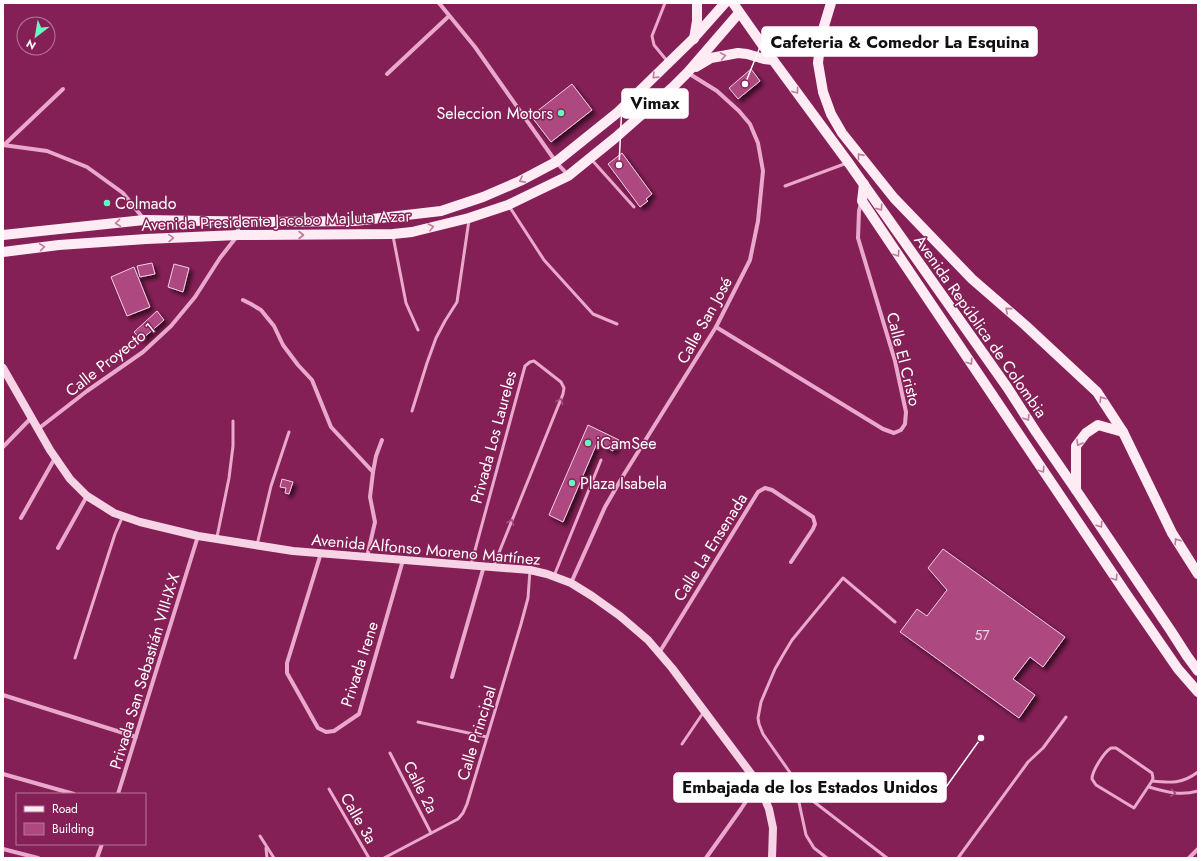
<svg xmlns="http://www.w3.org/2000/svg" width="1201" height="861" font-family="Jost,sans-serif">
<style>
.building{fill:#ad4880;stroke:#f7cce4;filter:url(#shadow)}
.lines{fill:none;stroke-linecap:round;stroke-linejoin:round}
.service{stroke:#e9a8cc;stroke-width:3}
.minor{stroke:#e9a8cc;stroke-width:4}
.secondary{stroke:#f7d3e6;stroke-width:8}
.primary{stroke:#feebf4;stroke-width:10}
.oneway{stroke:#bb7b9d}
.oneway2{stroke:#a7507f}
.poi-dot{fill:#68f7be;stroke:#842056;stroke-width:1.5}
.labels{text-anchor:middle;stroke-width:3;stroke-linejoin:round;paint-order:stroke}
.number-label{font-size:14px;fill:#ead1df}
.poi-label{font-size:16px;fill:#fff;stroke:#842056;text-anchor:start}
.street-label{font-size:16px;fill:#fff;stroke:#842056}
.leader{fill:none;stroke:#fff;stroke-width:1.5}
.callout-dot{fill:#fff;stroke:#842056;stroke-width:1.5}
.callout{fill:#fff;stroke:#fff;stroke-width:1.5}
.callout-label{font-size:17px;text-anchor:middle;font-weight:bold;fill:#111}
</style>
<defs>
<filter id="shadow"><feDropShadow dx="3.5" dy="3.5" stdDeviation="2" flood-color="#0009"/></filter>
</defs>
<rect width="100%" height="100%" fill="#842056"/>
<!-- building -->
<g class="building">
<path d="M751,69L760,81L738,99L729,88Z"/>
<path d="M572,84L592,110L551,142L531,116Z"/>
<path d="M622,153L652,194L646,199L648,201L640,207L608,164Z"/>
<path d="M152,263L155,274L140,277L137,266Z"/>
<path d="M174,264L189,268L183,292L168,287Z"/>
<path d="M134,267L150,307L127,316L111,277Z"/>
<path d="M157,311L164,320L141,340L134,332Z"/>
<path d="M588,425L619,440L613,451L597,443L563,522L549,515Z"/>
<path d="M282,479L293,482L289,494L285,493L286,488L280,487Z"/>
<path d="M943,549L1065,637L1043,667L1030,657L1013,679L1035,695L1019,718L900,632L917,609L927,616L947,590L928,568Z"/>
</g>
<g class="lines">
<!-- service -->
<g class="service">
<path d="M665,3L652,36L654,45L668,62"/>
<path d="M591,159L634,207"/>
<path d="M785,186L847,163"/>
<path d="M509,206L544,260L593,314L617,324"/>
<path d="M393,236L406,303L418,330"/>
<path d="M412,411L427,363L436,338L445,321L457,302L469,220"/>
<path d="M217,537L229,478L233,446V421"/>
<path d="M257,545L271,486L289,432"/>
<path d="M471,565L525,366L530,362L534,361L561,382L564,388L563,394L494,565"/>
<path d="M554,576L601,460"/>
<path d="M75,658L115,534L122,518"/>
<path d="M418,722L487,737"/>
<path d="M682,744L703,713"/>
<path d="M1111,748H1116L1152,773L1153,778L1152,781L1134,808L1096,785L1092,779C1092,771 1104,752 1111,748Z"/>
<path d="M390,753L431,833"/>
<path d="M1152,781C1171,783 1182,784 1198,772"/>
<path d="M1149,787C1166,792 1180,796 1198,791"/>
<path d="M796,788L887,858"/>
<path d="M329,789L369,858"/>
<path d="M260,836L274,858"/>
<path d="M266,848L267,858"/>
<path d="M384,858L458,819L463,813L467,804L521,624L528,598L530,570"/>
<path d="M827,858L814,848L806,835L795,784L791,774L763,734L759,724L758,718L761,702L775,669L783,655L792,640L843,578L895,622"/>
<path d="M958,858L1028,762L1043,748L1066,717"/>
</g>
<!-- minor -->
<g class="minor">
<path d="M439,3L475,47L556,162L568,175"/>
<path d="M387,74L449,16"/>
<path d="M3,145L47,151L87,167L123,193L143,218"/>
<path d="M4,145L63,89"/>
<path d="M243,300L251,304L261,310L274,326L283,345L298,365L312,380L331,427L373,472L370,497L375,522L367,557"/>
<path d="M716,327L883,429L894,433L901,430L905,424L906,412L895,361L858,238L859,211L861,203"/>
<path d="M38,429L87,391L143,352L171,326L195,297L220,258L238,235V223"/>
<path d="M3,447L32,417"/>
<path d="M373,472L376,456L382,440"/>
<path d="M21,518L55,458"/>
<path d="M58,548L87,496"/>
<path d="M321,553L287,663V673L318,728L326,732L334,731L359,714L403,560"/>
<path d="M571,583L605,507L623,476L716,327L750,260L758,221L763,171L758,143L750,124L739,111L717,91L688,73"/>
<path d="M659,653L758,492L765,488L772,490L813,517L815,524L813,529L791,562"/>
<path d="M452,677L484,566"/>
<path d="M3,695L136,737"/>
<path d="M3,774L74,794"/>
<path d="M118,794L198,536"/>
<path d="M3,849L38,858"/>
<path d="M97,858L102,844"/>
<path d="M706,858L741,809L758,783"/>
<path d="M1189,858L1198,849"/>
</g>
<!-- secondary -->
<path class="secondary" d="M3,368L50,450L70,479L87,496L114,513L140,522L198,536L293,551L530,570L547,574L571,583L592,596L620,616L648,640L672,668L758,783L769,809L773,828L772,858"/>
<!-- primary -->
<g class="primary">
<path d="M733,3L773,60L848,162L1007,387L1036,432L1076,490L1171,631L1187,656L1198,671"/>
<path d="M831,3L821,36L818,63L823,92L831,114L842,133L894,198L972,279L1025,325L1097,392L1123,432L1172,533L1198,574"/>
<path d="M694,39L697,21V3"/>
<path d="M696,67L711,58L738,53L747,54L764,59L773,60"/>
<path d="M864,184L862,201L1127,595L1178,669L1198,692"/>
<path d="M3,235L144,220L264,222L355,221L441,211L483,197L520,181L556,162L617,113L693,39L725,3"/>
<path d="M3,252L59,245L146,239L238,235L393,234L412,232L469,218L508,205L568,176L615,138L673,87L688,72L739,13"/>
<path d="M1076,490V446L1086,433L1098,425L1123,432"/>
</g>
</g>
<!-- one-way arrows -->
<defs><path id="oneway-chevron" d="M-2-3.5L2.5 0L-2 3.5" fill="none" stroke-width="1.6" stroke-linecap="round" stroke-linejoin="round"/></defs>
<g class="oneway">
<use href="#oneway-chevron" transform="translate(723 56) rotate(-10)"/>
<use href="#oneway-chevron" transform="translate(655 76) rotate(136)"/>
<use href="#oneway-chevron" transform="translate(796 91) rotate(54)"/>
<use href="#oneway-chevron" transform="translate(860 156) rotate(-129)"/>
<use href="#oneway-chevron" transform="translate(522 180) rotate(153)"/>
<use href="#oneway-chevron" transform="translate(880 208) rotate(55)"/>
<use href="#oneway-chevron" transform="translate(118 223) rotate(174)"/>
<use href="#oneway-chevron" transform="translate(431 227) rotate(-14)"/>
<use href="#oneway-chevron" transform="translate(301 235)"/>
<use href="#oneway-chevron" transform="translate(171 238) rotate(-2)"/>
<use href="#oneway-chevron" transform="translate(42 247) rotate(-8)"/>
<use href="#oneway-chevron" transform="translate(897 254) rotate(56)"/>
<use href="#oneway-chevron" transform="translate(1008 310) rotate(-139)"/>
<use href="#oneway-chevron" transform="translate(970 362) rotate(56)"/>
<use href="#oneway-chevron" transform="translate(1102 399) rotate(-122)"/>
<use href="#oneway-chevron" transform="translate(1027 418) rotate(58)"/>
<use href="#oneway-chevron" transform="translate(1079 443) rotate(120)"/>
<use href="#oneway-chevron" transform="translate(1042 470) rotate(56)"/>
<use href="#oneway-chevron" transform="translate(1100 525) rotate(56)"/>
<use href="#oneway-chevron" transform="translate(1177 541) rotate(-122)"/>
<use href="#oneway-chevron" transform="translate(1115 578) rotate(56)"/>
</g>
<g class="oneway2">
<use href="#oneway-chevron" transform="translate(560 401) rotate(-68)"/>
<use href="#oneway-chevron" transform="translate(511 522) rotate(-68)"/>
<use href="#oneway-chevron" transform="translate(1173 793) rotate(8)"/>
</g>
<!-- markers -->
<g class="poi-dot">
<circle cx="561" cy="113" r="4"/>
<circle cx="107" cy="203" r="4"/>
<circle cx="588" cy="443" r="4"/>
<circle cx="572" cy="483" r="4"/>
</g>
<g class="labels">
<!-- number labels -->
<g class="number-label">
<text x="982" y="640">57</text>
</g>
<!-- poi labels -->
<g class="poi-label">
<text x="553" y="119" text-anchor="end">Seleccion Motors</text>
<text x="115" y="209">Colmado</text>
<text x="596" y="449">iCamSee</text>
<text x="580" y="489">Plaza Isabela</text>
</g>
<!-- street labels -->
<g class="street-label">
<text transform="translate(276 220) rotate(-2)" y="6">Avenida Presidente Jacobo Majluta Azar</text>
<text transform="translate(704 320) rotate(-61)" y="6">Calle San José</text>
<text transform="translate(981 326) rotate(55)" y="6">Avenida República de Colombia</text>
<text transform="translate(110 359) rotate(-38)" y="6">Calle Proyecto 1</text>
<text transform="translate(904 359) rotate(76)" y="6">Calle El Cristo</text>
<text transform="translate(493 437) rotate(-75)" y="6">Privada Los Laureles</text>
<text transform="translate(710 547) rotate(-58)" y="6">Calle La Ensenada</text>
<text transform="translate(426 549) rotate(5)" y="6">Avenida Alfonso Moreno Martínez</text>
<text transform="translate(359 664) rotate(-72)" y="6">Privada Irene</text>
<text transform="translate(144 671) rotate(-73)" y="6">Privada San Sebastián VIII-IX-X</text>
<text transform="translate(476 733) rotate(-73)" y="6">Calle Principal</text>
<text transform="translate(421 787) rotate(63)" y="6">Calle 2a</text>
<text transform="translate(359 818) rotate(60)" y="6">Calle 3a</text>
</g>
</g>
<!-- callouts -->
<path class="leader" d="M745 84L762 42M619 165L622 103M981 738L946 787"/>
<g class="callout-dot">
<circle cx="745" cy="84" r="4"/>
<circle cx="619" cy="165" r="4"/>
<circle cx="981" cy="738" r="4"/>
</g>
<g class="callout">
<rect x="762" y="27" width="275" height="29" rx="4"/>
<rect x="622" y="89" width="66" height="29" rx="4"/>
<rect x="674" y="773" width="272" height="29" rx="4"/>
</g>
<g class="callout-label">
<text x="900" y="48">Cafeteria &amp; Comedor La Esquina</text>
<text x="655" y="109">Vimax</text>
<text x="810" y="793">Embajada de los Estados Unidos</text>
</g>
<!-- border -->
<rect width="1201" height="861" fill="none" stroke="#ffffff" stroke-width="8"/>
<!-- legend -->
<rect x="16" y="793" width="130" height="52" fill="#842056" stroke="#b5799a"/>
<rect x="24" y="806" width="20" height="6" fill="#feebf4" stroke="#b5799a"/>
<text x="52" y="813" font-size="12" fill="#ffffff">Road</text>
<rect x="24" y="823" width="20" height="12" fill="#ad4880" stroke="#b5799a"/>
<text x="52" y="833" font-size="12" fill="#ffffff">Building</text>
<!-- north arrow -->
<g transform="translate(36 36) rotate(211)"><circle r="19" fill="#842056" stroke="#b5799a"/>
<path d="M0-3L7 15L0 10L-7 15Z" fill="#68f7be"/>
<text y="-6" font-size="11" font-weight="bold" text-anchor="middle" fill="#ffffff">N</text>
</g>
</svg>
